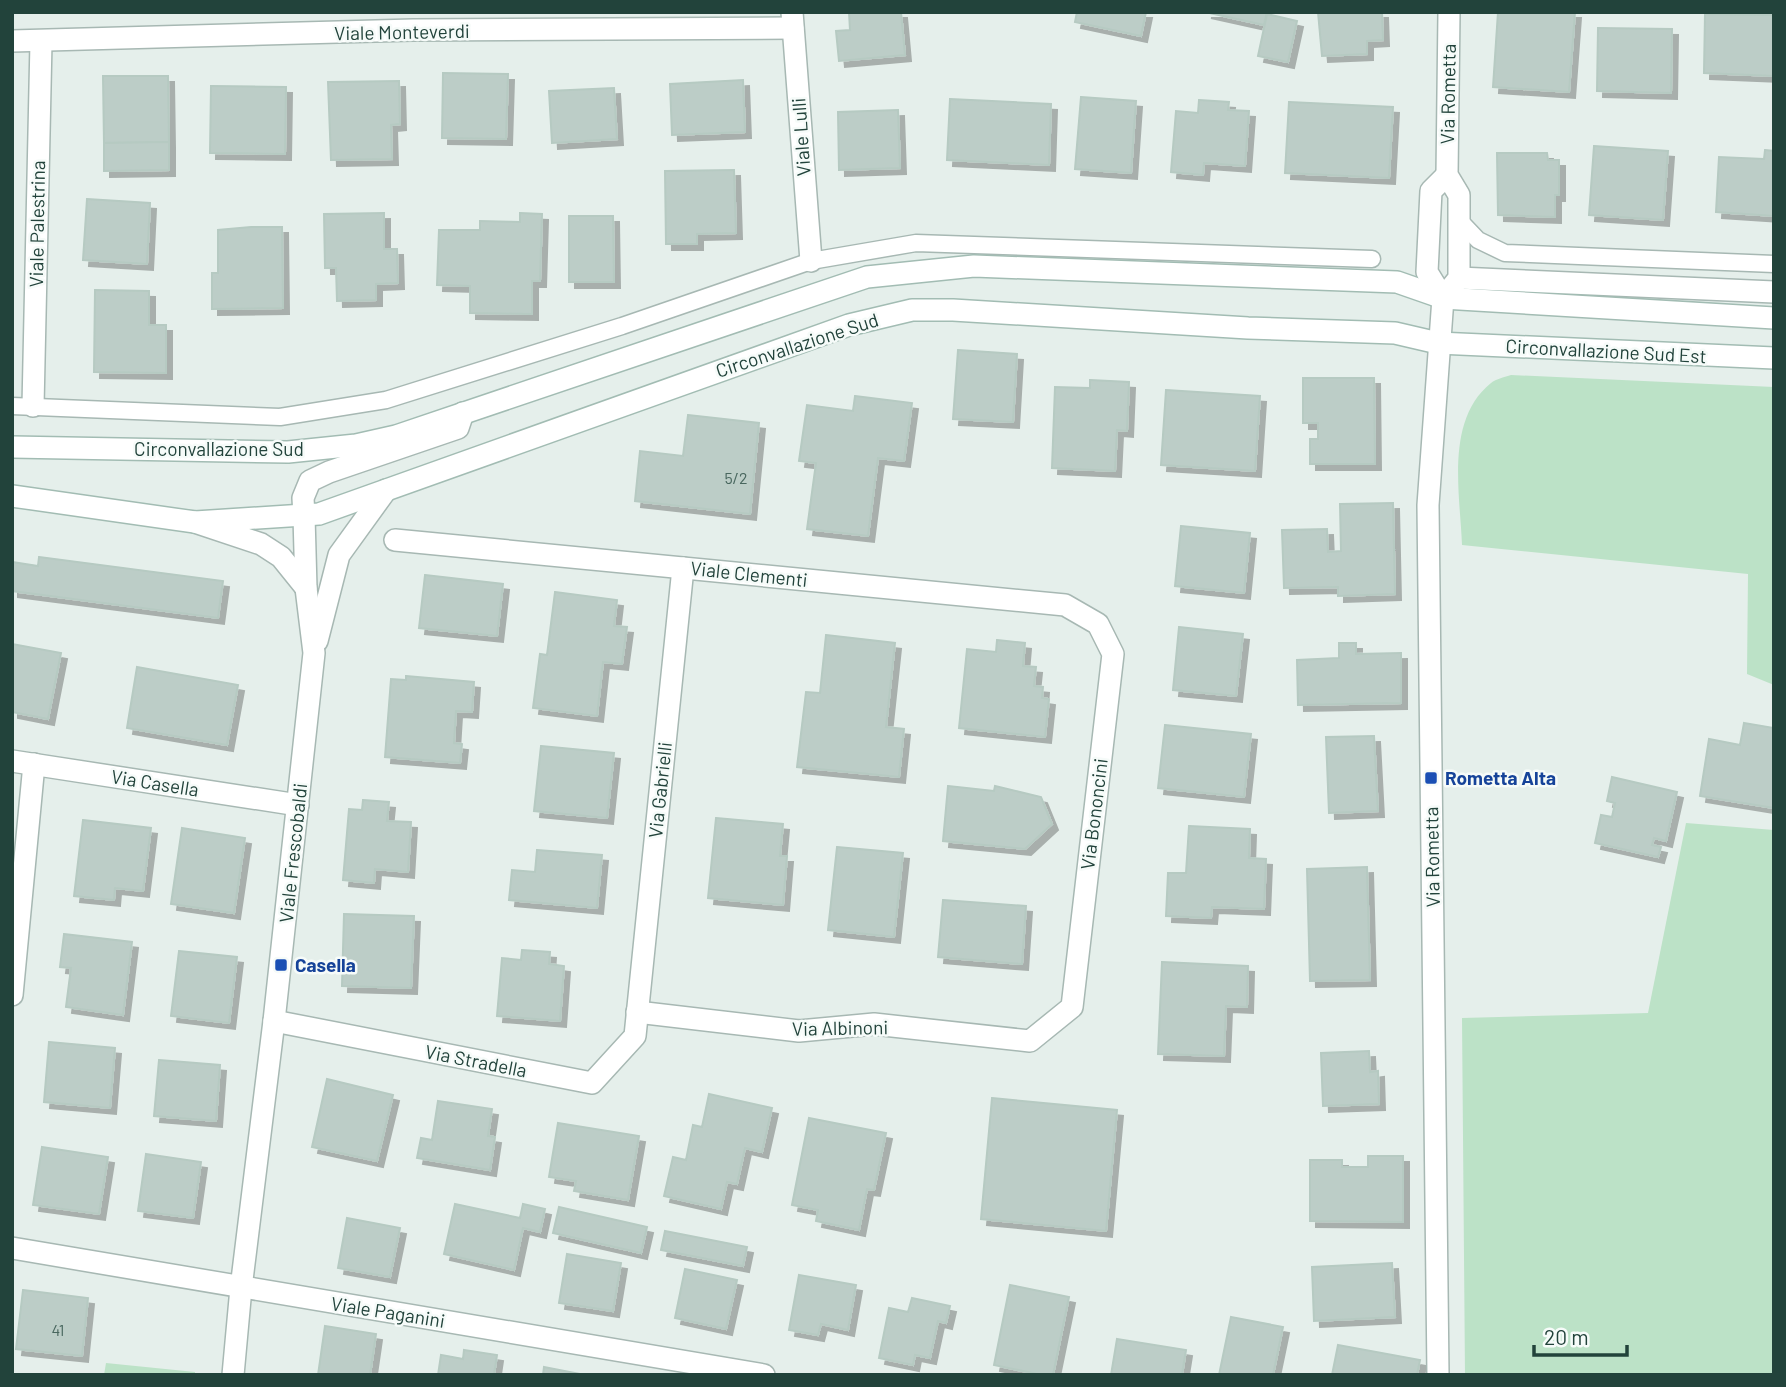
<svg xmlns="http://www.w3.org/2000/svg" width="1786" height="1387" font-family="Barlow,sans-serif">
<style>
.green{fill:#bce2c7}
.building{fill:#bccdc7;stroke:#b6cac2;stroke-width:2;filter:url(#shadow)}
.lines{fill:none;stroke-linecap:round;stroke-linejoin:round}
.service-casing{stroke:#a7b8b3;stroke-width:19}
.minor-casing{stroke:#a7b8b3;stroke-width:24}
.secondary-casing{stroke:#a2bcb3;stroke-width:24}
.service{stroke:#fff;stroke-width:16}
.minor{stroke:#fff;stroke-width:21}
.secondary{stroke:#fff;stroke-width:21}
.transit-dot{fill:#1a4fb4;stroke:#f6fbf9;stroke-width:2.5}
.labels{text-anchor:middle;stroke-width:5;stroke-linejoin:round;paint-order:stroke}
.number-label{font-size:16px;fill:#48665e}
.street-label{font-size:19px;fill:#22433b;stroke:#f6fbf9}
.transit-label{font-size:19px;font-weight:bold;fill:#164399;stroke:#f6fbf9;text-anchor:start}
</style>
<defs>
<filter id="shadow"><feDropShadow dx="6" dy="6" stdDeviation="0" flood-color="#0004"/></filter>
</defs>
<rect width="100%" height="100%" fill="#e5efeb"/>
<!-- green -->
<g class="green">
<path d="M1511,375L1774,387V685L1747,674L1748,574L1462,545C1460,493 1445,420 1491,383C1496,379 1505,377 1511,375Z"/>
<path d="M1686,823L1774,830V1375H1465L1462,1018L1648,1013Z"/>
<path d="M106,1363L195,1372V1375H104Z"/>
</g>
<!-- building -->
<g class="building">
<path d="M849,12H901L905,55L839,61L836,31L850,30Z"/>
<path d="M1077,12H1146L1141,36L1075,22Z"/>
<path d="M1205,12H1267L1264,25Z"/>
<path d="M1318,12H1382L1383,40L1367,41V54L1322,56Z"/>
<path d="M1498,12H1575L1569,92L1493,87Z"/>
<path d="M1267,14L1297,21L1288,62L1258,56Z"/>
<path d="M1705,14L1774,15V76L1704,73Z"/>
<path d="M1598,28L1672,29L1671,93L1597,91Z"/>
<path d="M443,73L508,74L506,139L442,138Z"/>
<path d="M103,76H168L169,142L104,143Z"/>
<path d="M743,80L745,132L672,135L670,84Z"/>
<path d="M399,81L400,124L391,125L392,159L331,160L328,82Z"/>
<path d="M211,86L286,87L285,154L210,153Z"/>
<path d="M614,88L617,139L552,143L549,91Z"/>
<path d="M1081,97L1136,101L1131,173L1075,169Z"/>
<path d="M950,99L1051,104L1049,165L947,160Z"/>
<path d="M1199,100L1229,102L1228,110L1249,111L1245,166L1204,163L1203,175L1171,172L1176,111L1198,113Z"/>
<path d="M1289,102L1393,107L1389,178L1285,173Z"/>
<path d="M898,110L900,168L839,170L838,112Z"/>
<path d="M169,142V170L104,171V143Z"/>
<path d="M1594,146L1668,151L1663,220L1589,215Z"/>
<path d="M1765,150L1774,151V216L1716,212L1719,157L1764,159Z"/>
<path d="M1497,153H1547L1548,160H1559V195H1555V217L1498,215Z"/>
<path d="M734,170L736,233L697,234V244H666L665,171Z"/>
<path d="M87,199L150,203L147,264L83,260Z"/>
<path d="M384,213V249H397L398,283L376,284V300L337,301L336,268H325L324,214Z"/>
<path d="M520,213L542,214L540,281H532V314L470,313V286L437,285L439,230H480V221L520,222Z"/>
<path d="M569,216H613L614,282H569Z"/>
<path d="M251,227H282L283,308L212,309V273H218V230Z"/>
<path d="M95,290L149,291V325H166V373L94,372Z"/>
<path d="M958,350L1017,354L1013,422L953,419Z"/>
<path d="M1303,378H1374L1375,464H1310V439H1318V423H1303Z"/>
<path d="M1090,380L1129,382L1127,431L1117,430L1115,471L1052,468L1055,387L1090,388Z"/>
<path d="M1166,390L1260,396L1255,471L1161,465Z"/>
<path d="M855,396L912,403L904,461L878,458L868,536L807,529L816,463L799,461L807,405L853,411Z"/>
<path d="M688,415L759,423L750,514L635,501L640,451L683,456Z"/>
<path d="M1393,503L1395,594L1338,596V587L1284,588L1282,530L1327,529L1328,552L1341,551L1340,504Z"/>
<path d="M1181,526L1250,533L1244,593L1175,586Z"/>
<path d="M39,557L223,581L218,618L12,591V562L38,566Z"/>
<path d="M425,575L503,584L497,636L419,628Z"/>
<path d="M555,592L617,600L614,626L627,627L622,664L603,662L597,716L533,708L540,654L547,655Z"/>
<path d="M1179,627L1243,634L1236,696L1173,690Z"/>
<path d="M826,635L895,643L886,727L904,729L899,777L797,767L806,692L820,693Z"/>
<path d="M997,640L1025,643L1023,666L1036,667L1034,686L1043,687L1042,698L1049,699L1045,737L959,728L967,649L996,652Z"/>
<path d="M1339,643H1356V654L1401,653V703L1298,705L1297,660L1339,658Z"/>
<path d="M12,644L61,653L48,719L12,712Z"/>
<path d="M137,667L238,685L227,745L127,728Z"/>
<path d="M406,676L474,682L472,712L456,711L454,743L462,744L460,763L385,757L391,679L406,680Z"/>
<path d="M1744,723L1774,728V808L1700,796L1709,739L1740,745Z"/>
<path d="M1165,725L1251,734L1244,797L1158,788Z"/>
<path d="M1374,736L1378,811L1329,813L1326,737Z"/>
<path d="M541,746L614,753L607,818L534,811Z"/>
<path d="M1612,777L1677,792L1666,841L1654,838L1652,845L1661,847L1658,857L1595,843L1601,815L1612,817L1615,803L1607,801Z"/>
<path d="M948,786L994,791L995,786L1041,797L1052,824L1025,849L943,841Z"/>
<path d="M363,800L389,802L387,821L411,822L408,872L375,869L374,883L343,880L349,809L362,810Z"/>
<path d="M716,818L783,824L780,856H787L783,905L708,898Z"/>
<path d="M83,820L151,828L143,891L115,888L114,900L74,896Z"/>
<path d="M1189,826L1250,829L1249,858L1266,859L1264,909L1212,907L1211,918L1166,916L1168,873H1186Z"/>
<path d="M182,828L245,838L234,913L171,904Z"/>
<path d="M837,847L903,853L894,937L828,930Z"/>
<path d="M537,850L602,855L597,908L509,900L512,870L535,872Z"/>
<path d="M1367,867L1370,980L1310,981L1307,869Z"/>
<path d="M943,900L1026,906L1022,964L938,957Z"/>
<path d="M344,914L414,916L411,988L342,986Z"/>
<path d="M64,934L132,942L123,1015L66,1007L71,968L60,967Z"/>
<path d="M522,950L550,952L549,964L564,966L560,1021L497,1016L502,958L521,960Z"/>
<path d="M179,951L237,957L229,1023L171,1016Z"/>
<path d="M1162,962L1248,966L1247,1007L1226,1006L1224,1056L1158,1054Z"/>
<path d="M49,1042L115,1048L110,1108L44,1102Z"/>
<path d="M1369,1051L1370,1072L1378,1071L1379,1104L1323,1106L1321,1053Z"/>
<path d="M159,1060L220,1065L216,1121L154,1116Z"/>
<path d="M327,1079L393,1095L377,1161L312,1147Z"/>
<path d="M709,1094L772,1108L762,1152L745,1148L737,1184L727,1182L721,1209L664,1196L673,1157L686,1160L693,1125L702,1127Z"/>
<path d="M992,1098L1117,1110L1106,1231L981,1219Z"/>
<path d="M438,1101L492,1109L488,1136L495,1137L490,1170L417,1158L421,1138L432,1140Z"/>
<path d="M809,1118L886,1133L874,1190L867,1189L859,1230L816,1221L818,1210L792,1205Z"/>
<path d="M558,1123L639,1136L628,1200L574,1191L576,1181L549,1177Z"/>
<path d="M42,1147L108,1157L99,1214L33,1205Z"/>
<path d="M146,1154L201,1162L193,1218L138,1211Z"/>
<path d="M1368,1156H1403V1222L1310,1221V1160H1342V1167H1368Z"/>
<path d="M455,1204L520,1218L523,1204L545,1209L540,1232L523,1228L514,1270L444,1254Z"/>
<path d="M559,1207L647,1227L641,1253L553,1233Z"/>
<path d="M347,1218L400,1228L390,1277L338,1268Z"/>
<path d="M665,1231L747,1247L743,1266L661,1250Z"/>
<path d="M567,1254L621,1263L613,1311L559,1303Z"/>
<path d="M1392,1263L1395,1317L1314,1321L1312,1267Z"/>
<path d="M685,1269L737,1280L726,1329L675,1318Z"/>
<path d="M799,1275L856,1285L848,1330L821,1324L818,1335L789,1330Z"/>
<path d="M1010,1285L1069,1297L1053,1375H1042L994,1365Z"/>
<path d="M23,1290L88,1298L82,1356L16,1349Z"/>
<path d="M912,1298L950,1306L946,1323L938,1321L930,1358L915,1355L913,1365L879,1358L889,1308L908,1312Z"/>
<path d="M1231,1317L1283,1327L1273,1375H1219Z"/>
<path d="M325,1326L376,1334L370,1375H318Z"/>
<path d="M1117,1339L1186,1350L1182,1375H1111Z"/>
<path d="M1338,1345L1420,1360L1417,1375H1332Z"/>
<path d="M464,1350L497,1355L494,1375H438L441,1355L463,1359Z"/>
<path d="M544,1367L585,1375H543Z"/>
</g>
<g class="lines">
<defs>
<g id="service">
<path d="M1459,220L1478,240L1505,253L1774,264"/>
<path d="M12,406L280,417L386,400L622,326L811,261L916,243L1372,259"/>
</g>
<g id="minor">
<path d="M792,12L811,261"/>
<path d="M12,41L413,30L793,28"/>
<path d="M1459,278L1774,292"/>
<path d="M1443,298L1427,272L1431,191L1447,175"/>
<path d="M33,406L41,42"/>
<path d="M195,522L261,544L281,557L306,588"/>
<path d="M395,540L1065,605L1098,624L1113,654L1072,1007L1030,1041L874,1024L799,1031L637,1012"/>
<path d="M317,641L339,555L386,490"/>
<path d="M12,761L298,805"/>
<path d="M12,995L34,764"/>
<path d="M274,1021L592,1083L635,1036L683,568"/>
<path d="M12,1248L764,1375"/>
<path d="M233,1375L241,1288L274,1021L314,653L306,588L304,516L303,498L310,481L329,472L458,428L463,413"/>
<path d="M1438,1375L1428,505L1443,298L1459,278V195L1447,175L1449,12"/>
</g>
<g id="secondary">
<path d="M12,447L288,452L356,445L396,436L867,277L974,266L1397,282L1443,298L1774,318"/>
<path d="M12,496L195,522L319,514L849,325L912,310H953L1248,328L1395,333L1438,343L1774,358"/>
</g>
</defs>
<!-- service casing -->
<use href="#service" class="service-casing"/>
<!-- minor casing -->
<use href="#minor" class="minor-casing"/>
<!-- secondary casing -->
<use href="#secondary" class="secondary-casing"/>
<!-- service -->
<use href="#service" class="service"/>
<!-- minor -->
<use href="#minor" class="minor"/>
<!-- secondary -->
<use href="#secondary" class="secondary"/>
</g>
<!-- markers -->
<g class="transit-dot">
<rect x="1424" y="771" width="14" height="14" rx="3.5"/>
<rect x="274" y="958" width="14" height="14" rx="3.5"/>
</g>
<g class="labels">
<!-- number labels -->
<g class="number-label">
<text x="736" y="484">5/2</text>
<text x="58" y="1336">41</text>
</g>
<!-- street labels -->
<g class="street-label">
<text transform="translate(402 32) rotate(-1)" y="7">Viale Monteverdi</text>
<text transform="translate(1448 94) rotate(-89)" y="7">Via Rometta</text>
<text transform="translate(801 137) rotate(-94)" y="7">Viale Lulli</text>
<text transform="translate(37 224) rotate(-89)" y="7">Viale Palestrina</text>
<text transform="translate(797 345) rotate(-18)" y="7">Circonvallazione Sud</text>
<text transform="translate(1606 351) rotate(3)" y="7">Circonvallazione Sud Est</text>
<text x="219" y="456">Circonvallazione Sud</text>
<text transform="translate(749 574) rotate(6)" y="7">Viale Clementi</text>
<text transform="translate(155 783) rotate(9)" y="7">Via Casella</text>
<text transform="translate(660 790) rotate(-84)" y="7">Via Gabrielli</text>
<text transform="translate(1094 814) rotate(-83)" y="7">Via Bononcini</text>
<text transform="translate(293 853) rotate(-84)" y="7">Viale Frescobaldi</text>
<text transform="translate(1432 857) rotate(-91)" y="7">Via Rometta</text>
<text transform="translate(840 1028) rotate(-1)" y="7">Via Albinoni</text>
<text transform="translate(476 1061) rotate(11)" y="7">Via Stradella</text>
<text transform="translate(388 1312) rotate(9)" y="7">Viale Paganini</text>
</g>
<!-- transit labels -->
<g class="transit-label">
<text x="1445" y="785">Rometta Alta</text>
<text x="295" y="972">Casella</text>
</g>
</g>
<!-- border -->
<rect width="1786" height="1387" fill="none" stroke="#22433b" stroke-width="28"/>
<!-- scale -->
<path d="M1534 1345v10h93v-10" fill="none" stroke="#22433b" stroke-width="3.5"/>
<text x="1544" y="1345" font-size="21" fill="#22433b" stroke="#f6fbf9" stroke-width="5" paint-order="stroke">20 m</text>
</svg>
